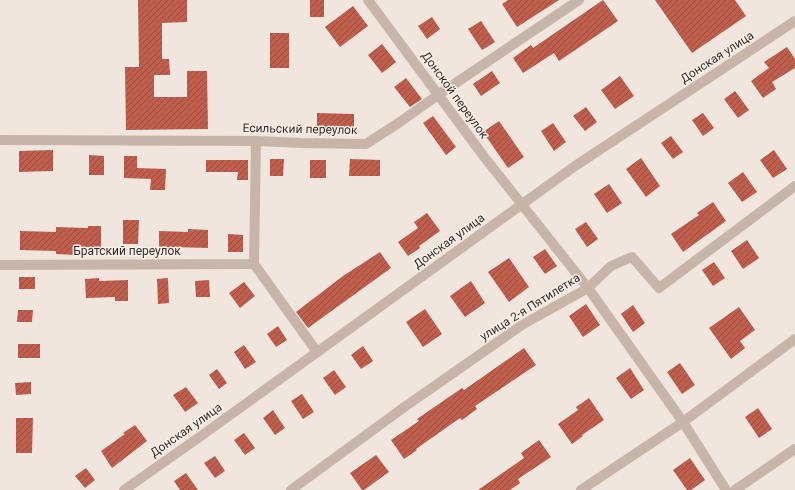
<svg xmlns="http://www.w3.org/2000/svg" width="795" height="490" font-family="Roboto,sans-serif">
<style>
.building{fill:url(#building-hatch)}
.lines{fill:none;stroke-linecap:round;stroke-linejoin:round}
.street{stroke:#c8b5aa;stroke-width:10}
.labels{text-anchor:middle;stroke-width:3;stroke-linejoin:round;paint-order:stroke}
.street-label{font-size:12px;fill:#362c29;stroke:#f9f0e9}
</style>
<defs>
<pattern id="building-hatch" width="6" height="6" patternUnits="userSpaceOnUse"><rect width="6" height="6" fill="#bf5e4d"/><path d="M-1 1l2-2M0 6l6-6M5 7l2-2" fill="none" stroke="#9c4e40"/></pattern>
</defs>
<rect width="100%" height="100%" fill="#f1e6dd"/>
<!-- building -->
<g class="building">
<path d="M138,0H187V22L162,23V59H169L170,75H154V97H187V71H207L208,129L126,130L125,67H139Z"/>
<rect x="310" y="0" width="14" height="17"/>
<path d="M508,0H559L517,27L502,4Z"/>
<path d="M603,0L618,21L559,61L554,53L523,73L513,58L531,45L533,48Z"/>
<path d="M655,0H735L746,16L692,53Z"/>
<path d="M353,6L368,26L340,47L325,27Z"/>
<path d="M432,17L440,29L427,39L418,26Z"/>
<path d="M481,21L495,42L482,50L468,29Z"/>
<rect x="270" y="33" width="19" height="35"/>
<path d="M382,44L396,62L382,73L368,55Z"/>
<path d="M787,47L795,59V68L772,82L776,89L763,98L751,81L769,68L764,62Z"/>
<path d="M492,71L500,83L481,96L473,84Z"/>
<path d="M620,76L634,96L615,109L601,90Z"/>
<path d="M406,78L422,99L410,107L394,87Z"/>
<path d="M735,91L749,110L738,118L724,99Z"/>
<path d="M586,107L597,122L585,131L573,116Z"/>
<path d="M317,113L354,114V130L317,129Z"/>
<path d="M703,113L714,128L703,136L692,120Z"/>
<path d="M433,116L456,147L446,155L423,123Z"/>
<path d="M499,121L524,157L508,168L483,132Z"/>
<path d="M553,123L566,142L554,151L541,131Z"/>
<path d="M671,136L683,152L673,159L661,143Z"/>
<path d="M53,150V171L19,172V151Z"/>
<path d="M774,150L787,169L773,178L760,160Z"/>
<path d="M89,155L104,156V175H89Z"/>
<path d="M124,156H137V168L166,169L165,190H150L151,179L124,178Z"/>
<path d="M641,158L660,186L646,197L626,169Z"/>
<path d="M270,159H284L283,176H270Z"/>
<path d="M350,159L380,160V176H349Z"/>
<path d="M206,160H248V180H237L238,172H206Z"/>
<rect x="310" y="160" width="16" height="18"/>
<path d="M743,172L757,192L742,202L728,183Z"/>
<path d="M609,184L622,203L607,213L594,194Z"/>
<path d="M713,202L726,221L683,252L671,234L699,215L697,213Z"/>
<path d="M427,213L440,231L419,246L420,248L408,256L398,242L418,228L414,222Z"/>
<path d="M123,220H139L138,244H123Z"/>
<path d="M586,222L598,239L587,247L575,229Z"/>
<path d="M88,226H101V247H78L77,255L56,254V251L20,250V231L56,232V227L88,228Z"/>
<path d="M188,229L208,230V248L173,247V250L159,249V231L188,232Z"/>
<path d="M228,234L243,235V252H228Z"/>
<path d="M747,240L759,258L743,269L731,251Z"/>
<path d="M545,249L557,266L545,274L533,257Z"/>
<path d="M380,252L391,268L308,328L296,312L343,276Z"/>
<path d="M509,258L529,287L509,302L488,272Z"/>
<path d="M714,262L725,278L713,286L702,270Z"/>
<rect x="19" y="277" width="16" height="12"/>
<path d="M99,278V281L128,280V301H115V297L86,298L85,279Z"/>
<path d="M168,278L169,303L158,304L157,279Z"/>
<path d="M209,280L210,297H196L195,281Z"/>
<path d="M471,281L485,303L465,317L450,296Z"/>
<path d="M244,282L255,296L240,308L229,293Z"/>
<path d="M586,304L600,325L583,337L569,316Z"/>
<path d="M633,305L645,323L633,332L621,314Z"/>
<path d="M739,307L755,330L740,341L745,348L731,359L709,328Z"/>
<path d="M425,309L442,334L423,347L406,322Z"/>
<path d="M18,310H33L32,322H17Z"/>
<path d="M278,326L287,340L276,347L267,334Z"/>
<rect x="18" y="344" width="22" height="14"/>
<path d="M244,345L256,362L245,369L234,352Z"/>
<path d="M363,346L373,361L361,369L351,355Z"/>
<path d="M524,348L536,365L475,406L477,409L462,420L460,418L416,449L417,450L404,459L391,440L419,421L417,419L462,388L464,390Z"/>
<path d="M680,363L695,385L682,394L667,372Z"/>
<path d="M630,368L644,390L631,399L616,378Z"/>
<path d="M217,369L227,383L219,389L209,375Z"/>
<path d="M334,370L346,387L335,395L323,378Z"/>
<path d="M31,382V394L16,395L15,383Z"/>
<path d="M186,387L198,403L185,412L173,395Z"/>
<path d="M302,394L314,412L303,419L291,401Z"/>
<path d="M589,398L604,420L582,435L583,436L572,444L558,424L578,410L576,407Z"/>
<path d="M758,408L772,429L759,438L745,417Z"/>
<path d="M273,410L285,428L275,435L263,418Z"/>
<path d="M16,418H33L32,453H16Z"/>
<path d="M135,425L147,441L112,468L101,451L125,434L123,433Z"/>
<path d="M244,433L255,448L245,455L234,440Z"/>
<path d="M539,440L551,457L518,479L520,483L510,490H478L524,458L521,453Z"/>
<path d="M376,455L389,472L364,490H362L350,473Z"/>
<path d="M215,456L225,471L215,478L204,463Z"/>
<path d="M690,458L705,480L691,490H687L673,470Z"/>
<path d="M86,468L95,480L85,488L75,476Z"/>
<path d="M186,473L198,490H180L174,481Z"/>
</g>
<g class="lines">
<!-- street -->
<g class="street">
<path d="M368,0L485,158L588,288L683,422L726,490"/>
<path d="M0,140L256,141L302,143L366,144L400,122L438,95L579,0"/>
<path d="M254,264L317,352"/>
<path d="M0,265L254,264L256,141"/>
<path d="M124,490L201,436L575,166L795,21"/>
<path d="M291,490L403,408L522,325L588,288L611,266L632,257L659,288L795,186"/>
<path d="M581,490L683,422L795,339"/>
<path d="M735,490L795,449"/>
</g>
</g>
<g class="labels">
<!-- street labels -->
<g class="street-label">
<text transform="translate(717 57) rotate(-33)" y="4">Донская улица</text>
<text transform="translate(455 95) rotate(54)" y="4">Донской переулок</text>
<text transform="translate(300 129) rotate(1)" y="4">Есильский переулок</text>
<text transform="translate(449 241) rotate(-36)" y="4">Донская улица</text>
<text x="127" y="255">Братский переулок</text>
<text transform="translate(530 307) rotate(-32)" y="4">улица 2-я Пятилетка</text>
<text transform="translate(186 430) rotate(-35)" y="4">Донская улица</text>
</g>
</g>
</svg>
